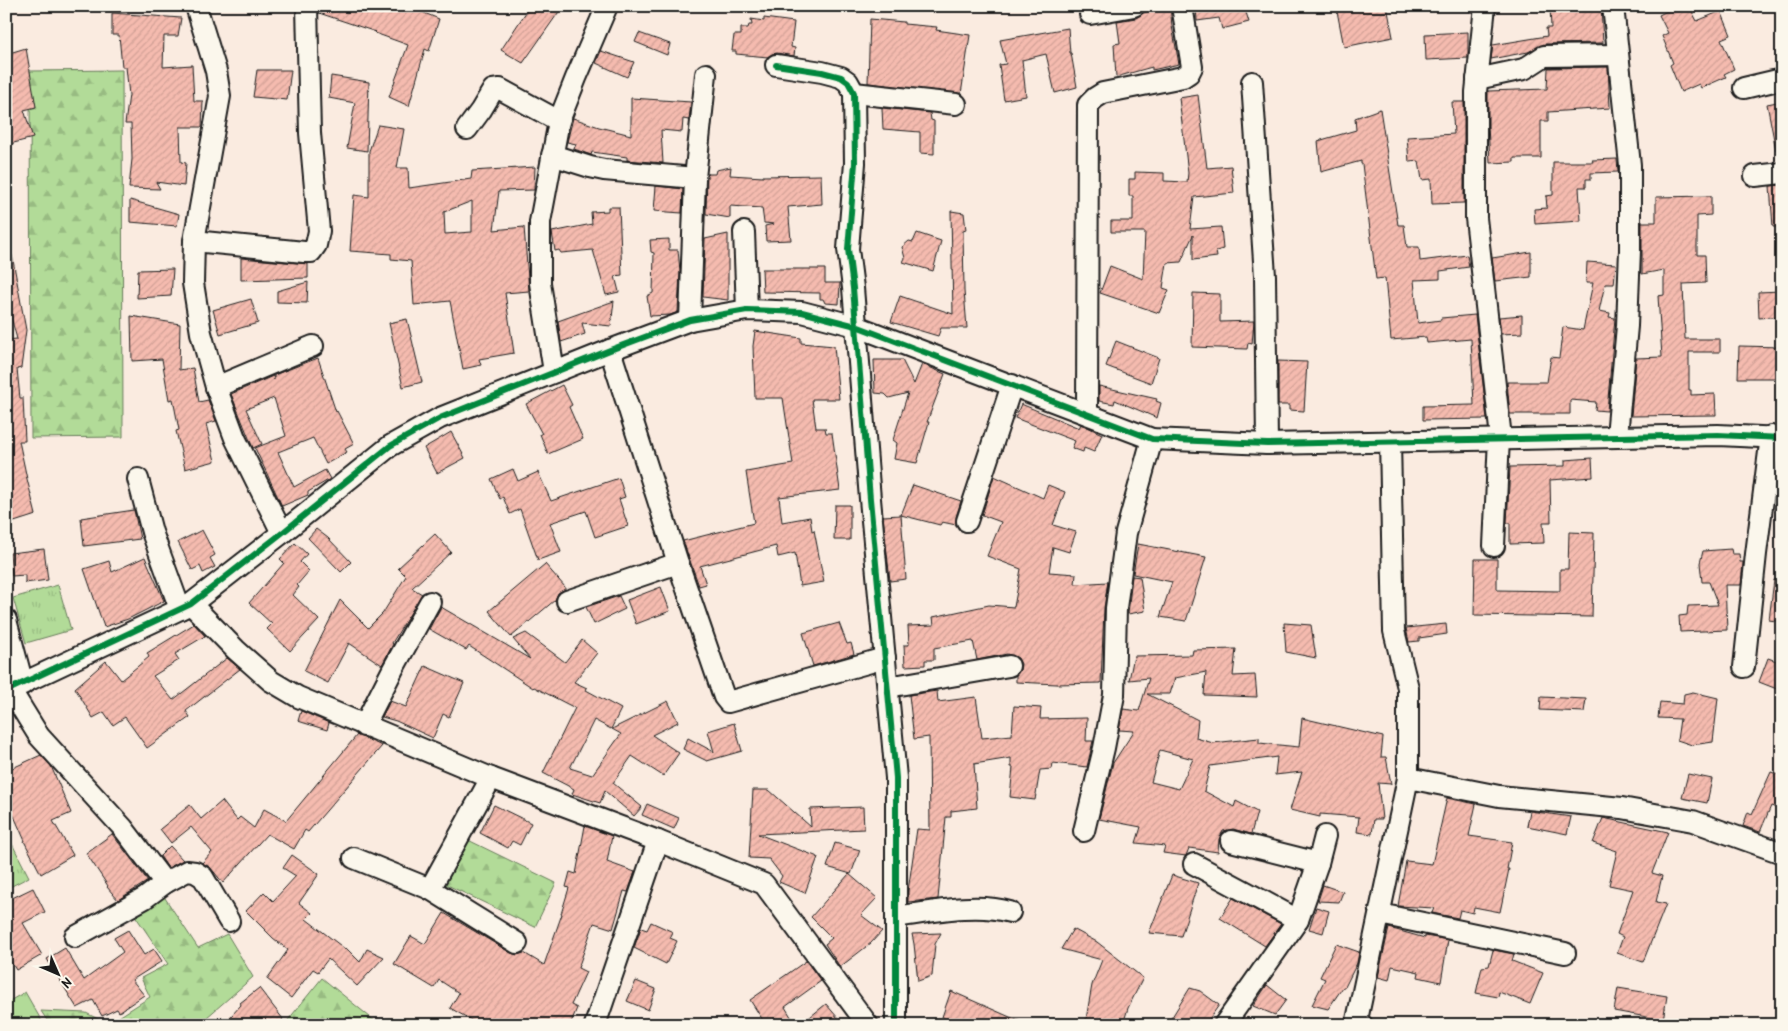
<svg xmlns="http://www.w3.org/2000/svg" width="1788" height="1031" font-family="'Patrick Hand',sans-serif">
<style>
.grass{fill:url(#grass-tufts);stroke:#677c5a}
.forest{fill:url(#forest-firs);stroke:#677c5a}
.building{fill:url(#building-hatch);stroke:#1c1c1c;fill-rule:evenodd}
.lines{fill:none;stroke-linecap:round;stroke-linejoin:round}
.minor-casing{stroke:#1c1c1c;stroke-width:24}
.minor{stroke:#fbf7ec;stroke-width:20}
.cycleway-casing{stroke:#fbf7ec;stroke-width:9}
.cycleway{stroke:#00873e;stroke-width:6}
</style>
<defs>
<pattern id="grass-tufts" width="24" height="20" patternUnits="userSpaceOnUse" patternTransform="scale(1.25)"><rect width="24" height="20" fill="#b2db98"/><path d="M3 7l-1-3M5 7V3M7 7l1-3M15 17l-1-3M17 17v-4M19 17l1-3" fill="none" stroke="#98bb82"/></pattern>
<pattern id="forest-firs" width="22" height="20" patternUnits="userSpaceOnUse" patternTransform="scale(1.25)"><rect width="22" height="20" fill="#b2db98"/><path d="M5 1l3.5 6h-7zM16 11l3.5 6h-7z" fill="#98bb82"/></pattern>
<pattern id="building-hatch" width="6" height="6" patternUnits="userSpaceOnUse" patternTransform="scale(1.25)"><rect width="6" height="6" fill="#f5bbaf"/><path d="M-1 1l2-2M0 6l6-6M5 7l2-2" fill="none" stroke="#d1a096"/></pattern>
</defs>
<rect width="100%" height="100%" fill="#faebe0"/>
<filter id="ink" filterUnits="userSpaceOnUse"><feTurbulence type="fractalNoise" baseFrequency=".02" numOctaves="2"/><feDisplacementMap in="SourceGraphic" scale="10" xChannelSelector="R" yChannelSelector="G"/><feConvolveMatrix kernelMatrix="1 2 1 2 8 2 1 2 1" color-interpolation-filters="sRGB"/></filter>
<g filter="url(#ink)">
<!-- grass -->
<g class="grass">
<path d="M58,585L71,630L26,643L13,598Z"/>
<path d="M6,832L29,877L6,889Z"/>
<path d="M25,992L44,1025H6V1003Z"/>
</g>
<!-- forest -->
<g class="forest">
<path d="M122,70L123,437L31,438L30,71Z"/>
<path d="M462,837L556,883L535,927L441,882Z"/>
<path d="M163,895L198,948L227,934L253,977L198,1025H50L41,1011L86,1013L108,1024L150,997L141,978L168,964L134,914Z"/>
<path d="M322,978L376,1022L373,1025H284Z"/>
</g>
<!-- building -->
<g class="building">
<path d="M319,6H407L439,19L429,51L425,49L409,106L389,97L408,45L375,33L376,32L319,13Z"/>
<path d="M530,6H563L523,63L501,50Z"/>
<path d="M1170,6L1172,26L1179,64L1152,70V67L1116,77L1114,44L1120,43L1117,21L1136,18L1143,13Z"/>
<path d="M1196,6H1244L1249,22L1222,29L1219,18L1197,21Z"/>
<path d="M1336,6H1387L1393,37L1344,47Z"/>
<path d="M1550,6H1601L1603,43L1544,44L1528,52L1491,59L1493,45L1547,36L1546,28H1551Z"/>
<path d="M1667,6H1689L1697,21L1721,11L1731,35L1721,39L1734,69L1724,74L1726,77L1701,88L1699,84L1681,92L1670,65L1673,63L1662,36L1668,33L1659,15L1669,10Z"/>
<path d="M112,13L181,18L178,36H164L163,67L192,65L194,101H203L202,127H180L181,162L186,163L184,186L156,182L160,189L129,188L132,159L131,124H125L129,95L126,67H122L119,35H112Z"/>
<path d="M764,18L794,22L791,47L795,48L794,56L777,53L772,54L768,57L736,54V51H732L734,35H741V28H748L749,25H752L751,19L764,21Z"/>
<path d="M870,19L904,22V24L937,27L936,30L970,35L961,94L868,83Z"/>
<path d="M1068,28L1070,53H1071L1077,87L1055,93L1046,54L1022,60L1026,96L1004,100L999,65L1006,64L1000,40Z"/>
<path d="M1468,32V58L1426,60L1425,34Z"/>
<path d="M639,33L670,44L667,55L635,42Z"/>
<path d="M26,48L36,107L24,110L33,138L6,145V54Z"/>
<path d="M601,51L634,62L627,77L596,63Z"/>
<path d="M1608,67L1610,108L1548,112V121H1541V158H1514V162L1490,163L1488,125V91L1547,89L1548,68Z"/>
<path d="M257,70H291L287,100L253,97Z"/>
<path d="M331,76L369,82L367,151L347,148L355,103L329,98Z"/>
<path d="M1198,95L1207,168L1231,166L1234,193L1194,197L1190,229L1221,227L1223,249L1216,251L1217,257L1193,260V235L1181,262L1167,263L1163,288L1169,290L1159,313L1100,293L1110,266L1143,279L1145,232H1111V221H1133V196H1129V179H1135V172L1164,173V181L1187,182L1188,173L1179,98Z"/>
<path d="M631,98L691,102L689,120L683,119L682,132L661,130L663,163L627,160V157L592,152L591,155L574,149L576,144L567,142L573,118L599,127L631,135Z"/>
<path d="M1782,101V149L1776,150L1767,104Z"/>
<path d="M1452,102H1464V203L1432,204L1431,179L1422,180L1419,161L1409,162L1407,137L1454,134Z"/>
<path d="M882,108L930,113L931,120L934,121V154L920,153V132L883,129Z"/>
<path d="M1380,109L1398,225H1404L1407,247H1419L1420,261L1467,255L1469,267L1440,271V279L1414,280L1418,323L1441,320V318L1475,315L1487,419L1423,420V406L1474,405L1471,339L1427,343L1426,337L1391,340L1385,278L1376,279L1362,164H1361V161L1321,172L1318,141L1356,130L1355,118Z"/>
<path d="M378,125L404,129L397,168H408L409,188L471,179L472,171L535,167L534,190L499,191L494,230L524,227L529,291L505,293L514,353L479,359L481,365L463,369L450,301L414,305L411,261L391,259V254L350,251L354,195L369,197V151ZM472,201V232L445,234L444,212Z"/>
<path d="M1617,159L1618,172L1591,173V179H1586V187H1579L1581,221L1535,224L1534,209L1547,208L1546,196L1553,195V162H1593L1592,160Z"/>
<path d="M731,167L730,175L763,177V176L821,175L822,204L788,207L791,240L766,241L765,226L774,224L764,223L762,208L730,206V218L706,214L707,174H715L716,170Z"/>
<path d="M1782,185V227H1773L1770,186Z"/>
<path d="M656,186L683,189L682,213L654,211Z"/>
<path d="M1711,196V215L1697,216V255H1705L1706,283L1683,284L1685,339H1720V352H1689V390H1691V395L1715,394L1716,415L1631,416L1636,358L1662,357L1658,296L1664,295V270L1642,274V222H1656V197Z"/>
<path d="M130,200L179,214L177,226L130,222Z"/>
<path d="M608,207H619L622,275L615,276L619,292L606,295L593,250L561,253L559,250L555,251L552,232L592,224L591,212L608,211Z"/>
<path d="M951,211L964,213L966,230L963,231L964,291L967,328H941L938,336L891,322L900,296L953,314Z"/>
<path d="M917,233L941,241L933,271L903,262L905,258L902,247L909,241L913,242Z"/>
<path d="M728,234V300L703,297L705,239Z"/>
<path d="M669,239V250H678L680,271L678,312L670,315L650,316L647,296L653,293L654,253L651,252L650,240Z"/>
<path d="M1531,252V277L1495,281L1492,258Z"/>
<path d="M12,255L26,330L21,368L17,369L20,398H23L25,441H19L27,479L36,515L11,523L6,510V340L17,339L6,299V256Z"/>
<path d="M241,258L308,264V278L241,280Z"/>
<path d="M1587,262L1616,264L1614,284H1605L1599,311L1610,313L1609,317L1615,318L1607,411L1595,410L1596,402L1570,400V414H1510L1507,382H1547L1551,357L1559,358L1563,327L1583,330L1593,283H1586Z"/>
<path d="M173,269L171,296L137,298L138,270Z"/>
<path d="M762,269H825V283H840L839,304L825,303L823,299H820V293L763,292Z"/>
<path d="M308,282L307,303L277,302V291Z"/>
<path d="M1782,291V316L1759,318L1758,292Z"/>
<path d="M1193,293L1220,294V322L1254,321L1252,344L1248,343L1247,349L1192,347Z"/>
<path d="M251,299L258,323L220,334L213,310Z"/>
<path d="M614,301L611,326L582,323L585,334L561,342L558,321Z"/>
<path d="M1522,315V333L1501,334L1499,317Z"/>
<path d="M131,316L180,324L179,370L193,368L199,402L208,400L216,421L206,424L215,461L185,469L176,431L179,430L173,399L169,400L162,359L132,361Z"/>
<path d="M407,319L422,382L403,387L389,323Z"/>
<path d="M755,331L801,338V343L834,346L839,399H812L816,428H825L826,433H832L840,490L779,497L782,522L810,517L812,531L814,530L824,582L800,586L795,553L778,557L776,546L700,566L706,584L699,586L683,541L754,523L746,472L793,464L783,398H755L753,346Z"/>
<path d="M1116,341L1159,358L1151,383L1106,366Z"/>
<path d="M1739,346L1782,347V378H1738Z"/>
<path d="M318,358L336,412L337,411L354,444L345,449L347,452L326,464L313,438L278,452L294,487L325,470L330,479L308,492V495L282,506L255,448L286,436L274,398L246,409L262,444L253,448L231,394L273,376L274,380V375Z"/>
<path d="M874,360H902L914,384L922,364L945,374L927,422H929L917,463L894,459L897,443L893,440L908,393L889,398L885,394L875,393Z"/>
<path d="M1278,361L1307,362L1304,411L1289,410V405H1278Z"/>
<path d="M562,385L572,405L569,407L583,439L548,454L540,434H542L526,404Z"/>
<path d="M1099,386L1157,399L1156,401L1161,403L1157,418L1115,400L1114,404L1099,401Z"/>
<path d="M1021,404L1079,428L1081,424L1102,434L1094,452L1084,448L1083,452L1072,448L1075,441L1015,418Z"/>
<path d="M451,432L465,458L437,473L424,448Z"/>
<path d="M1592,458L1593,477L1550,480L1551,522H1543L1544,543L1510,544V523H1507L1510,467L1565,466V460Z"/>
<path d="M513,469L518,481L538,472L551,501L619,478L625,497L619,499L628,526L595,537L586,511L550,523L561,552L538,560L520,509L510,514L503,497L500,499L491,479Z"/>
<path d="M994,476L1043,498L1048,485L1065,492L1053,525L1076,532L1069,552L1053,547L1049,572L1076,574L1075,584L1108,582L1104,608L1101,683L1057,684L1016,682V675L1020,670L1021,664L1018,658L1007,654L977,660L973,641L934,648V660H925V665L905,666L904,645H909L908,626L934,625L933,617L989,605L1014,607L1021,569L987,556L1001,522L982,515Z"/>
<path d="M913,485L961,501L956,517V525L942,522L940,525L901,515L906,579L890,581L883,516L901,515Z"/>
<path d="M835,505H850V540H834Z"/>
<path d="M134,510L140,539L84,546L81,518Z"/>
<path d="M316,529L328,538L351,562L341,572L308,538Z"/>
<path d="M202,530L215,555L210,558L215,567L203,573L200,566L192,570L178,542Z"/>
<path d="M1569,532L1594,533L1592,617L1474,615L1475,559H1497V590L1560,591V569H1568Z"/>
<path d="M435,534L451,552L412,588L422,594L392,643L393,644L382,665L349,643L328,683L304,671L340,600L368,628L383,613L406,576L398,568Z"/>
<path d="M295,543L307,554L300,562L309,571L297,585L299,587L293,595L319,620L290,651L267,629L272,624L249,603L284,563L280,559Z"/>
<path d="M1138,544L1206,557L1186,621L1160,617L1172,582L1133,574Z"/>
<path d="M44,549L48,580L25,583V575L12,576L10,553Z"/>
<path d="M1731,549L1732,554H1739L1740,562H1743L1741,585H1725L1727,630L1680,632L1679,616L1687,615L1688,606L1718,605L1709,582H1702L1700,563L1703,551Z"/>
<path d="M145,557L164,601L128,619L104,627L84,569L109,561L112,572Z"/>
<path d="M545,564L565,587V589L558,593L555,600L511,637L489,611Z"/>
<path d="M1132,576L1140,577L1145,611L1128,614Z"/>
<path d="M1774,580H1782V622L1769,620Z"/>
<path d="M661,587L670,611L636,624L627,600Z"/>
<path d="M619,596L625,609L594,624L586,607Z"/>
<path d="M441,607L530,659L513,639L526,633L565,662L582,640L597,653L574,682L587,688L586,690L621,709L611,729L594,720L570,768L592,775L621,734L612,729L668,701L678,722L652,735L679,753L663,776L632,756L613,783L642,807L634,816L605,791L600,803L572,794L574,789L543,773L575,708L534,687L533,688L469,646L466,650L429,629Z"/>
<path d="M839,623L847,644L851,643L854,654L813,666L803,633Z"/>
<path d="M1284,623L1311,625L1316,658L1286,652Z"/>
<path d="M194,624L205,636L175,654L179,660L153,676L173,700L227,658L240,669L186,711L190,717L147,748L125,717L113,725L104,712L93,718L75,688L106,661L121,680L149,657L147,653Z"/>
<path d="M1446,624L1447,634L1419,638V641L1409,642L1406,628Z"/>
<path d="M1236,649L1233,676L1255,675L1257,697L1204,695L1206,672L1175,678L1170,694H1147L1198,720L1196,738L1213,743L1259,738V743L1299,747L1302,718L1383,737L1381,757H1386L1391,784L1378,783L1382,819H1374L1372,834L1357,832L1359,817L1320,814V817L1290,810L1302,772L1275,775L1277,757L1210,766L1204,791L1234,807L1236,801L1257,812L1251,834L1233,829L1223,831L1219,839L1218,852L1189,848L1186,856L1163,853L1165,846L1136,843L1141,827L1099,819L1113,763L1134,731L1119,730L1123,709L1139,711L1149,678L1129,680L1134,656L1192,655L1193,650ZM1160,750L1193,759L1179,789L1151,782Z"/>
<path d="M1768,658L1782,663V691L1759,682Z"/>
<path d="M425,666L464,683L449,717L443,714L433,738L396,721L382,717L390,701L406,707Z"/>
<path d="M937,691L938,702L976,697L982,738L1012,735L1014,706L1041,708L1040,719L1087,718L1086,741H1093L1087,767L1053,763L1052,769L1040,770L1035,800L1010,797L1013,767H1011V758L974,764L977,808L951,811V817H946L938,899L908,902V891L917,829L930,830L929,737L914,739L909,695Z"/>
<path d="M1693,692L1718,698L1713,742L1692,745L1677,740L1680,719L1658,718L1660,702L1683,704L1684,694Z"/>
<path d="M1541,697L1586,699L1584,712L1540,710Z"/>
<path d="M301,711L329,723L327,730L298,721Z"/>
<path d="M734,723L742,751L707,761L683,749L688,738L714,752L708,731Z"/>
<path d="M357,735L382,746L308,832L305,830L294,849L267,834L223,883L210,867L202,863L212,852L191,827L171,843L160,829L190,805L201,819L222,801L237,820L240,817L254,828L264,809L286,821Z"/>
<path d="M41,755L51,766L71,813L53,821L73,855L41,874L24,841H25L6,798V771Z"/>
<path d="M1771,772L1782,776V810L1771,806L1760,832L1743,826L1748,812L1752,814Z"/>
<path d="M1688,774L1712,779L1707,803L1682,798Z"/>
<path d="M753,790H769L811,827L810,809L863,807L864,829L758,834L818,857L805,893L779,882L782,876L769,859L749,858Z"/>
<path d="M1447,798L1476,804L1469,836L1512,842L1507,869H1509L1500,912L1474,907L1473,913L1460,910L1458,918L1432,913L1434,908L1398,906L1406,861L1432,864Z"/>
<path d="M647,804L679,818L674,829L642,815Z"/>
<path d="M494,805L531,823L520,845L512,841L508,848L480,833Z"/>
<path d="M1530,811L1571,817L1567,834L1527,826Z"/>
<path d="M1603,818L1668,832L1652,873L1662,876L1656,902L1666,904L1643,962L1617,953L1623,937L1617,934L1633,890L1609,885L1617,851L1593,843Z"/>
<path d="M585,826L612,836L607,862L635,872L628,892L624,891L613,929L594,923L578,968L586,972L571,1005L577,1008L570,1025H480L450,1008L459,993L439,980L434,988L394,964L411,936L425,944L444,913L511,953L517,955L524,953L544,965L562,914H561L569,888L566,887L570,872L576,874Z"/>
<path d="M112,834L148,881L118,900L107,887L108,886L86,853Z"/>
<path d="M835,843L860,850L851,874L827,867Z"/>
<path d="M170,846L183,860L168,868L160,856Z"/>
<path d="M292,855L319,874L299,903L312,913L306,919L345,949L346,948L360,962L367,949L384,957L357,986L328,959L318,972L313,969L291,998L267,979L288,950L273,938L246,911L264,892L273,901L296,876L283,868Z"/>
<path d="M849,874L877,898L861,915L882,931L871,943L840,967L825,944L832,938L811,917Z"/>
<path d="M1172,875L1198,883L1181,936L1149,933Z"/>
<path d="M1323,885L1343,892L1339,902L1318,901Z"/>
<path d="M33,888L45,912L23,923L42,955L16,970L6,954V901Z"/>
<path d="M1233,898L1281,924L1265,946L1220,918Z"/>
<path d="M1316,907L1329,911L1323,933L1309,929Z"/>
<path d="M651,922L673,932L670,938L677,941L666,964L634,948L641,928L647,930Z"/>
<path d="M1389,928L1425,938V936L1448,940L1441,982L1418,977L1419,972L1392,966L1389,980L1378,977Z"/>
<path d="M1073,929L1097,942L1143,978L1128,1008L1124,1021L1114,1020L1113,1025H1085L1092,985L1102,960L1061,949Z"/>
<path d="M128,930L144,955L154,949L162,961L132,980L144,995L119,1012L117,1009L102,1016L93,1000L77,1008L47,959L65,948L84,980L123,952L114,938Z"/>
<path d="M941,933L935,944L932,976L918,981L914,944L912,934Z"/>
<path d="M1336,944L1359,952L1357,963L1345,987H1343L1328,1009L1312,1005L1325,979L1320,977Z"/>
<path d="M1493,950L1514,954L1512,961L1543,973L1530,1004L1499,992L1498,997L1476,993L1482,967L1489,966Z"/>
<path d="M806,961L821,981L785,1007L796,1025H766L750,1000Z"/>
<path d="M636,981L656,989L648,1010L627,1001Z"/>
<path d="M1267,985L1286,1000L1275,1015L1253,1006Z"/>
<path d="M259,988L283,1019L277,1025H223L241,1005L240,1003Z"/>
<path d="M1190,988L1200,991L1219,1005L1205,1025H1167Z"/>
<path d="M1618,988L1667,996L1663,1020L1614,1011Z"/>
<path d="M951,991L1028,1025H960L942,1017Z"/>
<path d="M826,1004L844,1025H800Z"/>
</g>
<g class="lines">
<defs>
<g id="minor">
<path d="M196,6L216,71L220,96L194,241L193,283L201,333L216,387L235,438L282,533"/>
<path d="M1485,6L1476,92V218L1501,438"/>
<path d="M1613,6L1630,165V250L1627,326L1617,436"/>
<path d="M1090,14L1134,6"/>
<path d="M776,65L822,72L841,77L848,82L854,93L855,163L848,249L853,288L870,499L896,778V1025"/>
<path d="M1477,79L1524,69L1544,56L1618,55"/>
<path d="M1252,82L1265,276L1267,444"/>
<path d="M1744,88L1782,79"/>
<path d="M854,93L956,104"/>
<path d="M467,129L481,110L493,90L500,89L559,121"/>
<path d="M552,155L590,167L604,170L695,178"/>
<path d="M1755,176L1782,173"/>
<path d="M744,232L747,310"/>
<path d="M194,241L304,252H311L316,245L319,231L310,133L307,6"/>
<path d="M690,320L695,178L706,74"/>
<path d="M610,350L678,563L724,697L728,702L885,658"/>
<path d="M554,372L540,283V222L559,121L576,78L607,6"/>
<path d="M216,387L313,346"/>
<path d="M1087,414L1088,105L1095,98L1103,93L1183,77L1189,73L1192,67L1182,6"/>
<path d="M138,479L152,532L180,609"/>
<path d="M967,521L1012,385"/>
<path d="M1494,546L1499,438"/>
<path d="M567,601L678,563"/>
<path d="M191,604L236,650L271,681L298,697L491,778L658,841L764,884L868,1025"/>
<path d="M6,620L23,684"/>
<path d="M1744,667L1756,554L1771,436"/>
<path d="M888,687L1009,666"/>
<path d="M10,689L39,736L123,828L165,883"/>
<path d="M6,691L191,604L282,533L390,446L440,418L610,350L690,320L747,310L802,312L856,326L1152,439L1267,444L1718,435L1782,438"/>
<path d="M364,726L393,669L430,602"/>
<path d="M1408,778L1499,796L1622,808L1693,821L1782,853"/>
<path d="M1084,831L1104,748L1114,695L1116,608L1126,533L1152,439"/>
<path d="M1231,841L1318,863"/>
<path d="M354,858L430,889L517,943"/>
<path d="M1194,864L1298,920"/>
<path d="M430,889L491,778"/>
<path d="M1380,914L1565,953"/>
<path d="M896,917C931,912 976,902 1010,912"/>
<path d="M75,937L145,898L165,883L187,871L195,872L203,877L229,921"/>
<path d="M595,1025L658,841"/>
<path d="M1224,1025L1298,920L1318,863L1325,836"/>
<path d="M1362,1025L1357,1020L1408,778V688L1394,631L1390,441"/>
</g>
</defs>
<!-- minor casing -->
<use href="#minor" class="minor-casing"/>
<!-- minor -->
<use href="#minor" class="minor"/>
<defs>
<g id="cycleway">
<path d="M776,65L822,72L841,77L848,82L854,93L855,163L848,249L853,288L870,499L896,778V1025"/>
<path d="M6,691L191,604L282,533L390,446L440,418L610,350L690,320L747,310L802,312L856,326L1152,439L1267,444L1718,435L1782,438"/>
</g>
</defs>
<!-- cycleway casing -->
<use href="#cycleway" class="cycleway-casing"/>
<!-- cycleway -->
<use href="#cycleway" class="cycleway"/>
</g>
</g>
<!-- margin -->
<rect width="1788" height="1031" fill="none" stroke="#fbf7ec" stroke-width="25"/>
<rect x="12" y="12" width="1763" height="1006" fill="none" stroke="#1c1c1c" stroke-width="2" filter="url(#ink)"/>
<!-- north arrow -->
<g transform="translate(58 974) rotate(135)" stroke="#fbf7ec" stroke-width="4" paint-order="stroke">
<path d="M0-4L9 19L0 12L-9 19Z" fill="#1c1c1c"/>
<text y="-8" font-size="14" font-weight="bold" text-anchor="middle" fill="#1c1c1c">N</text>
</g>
</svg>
